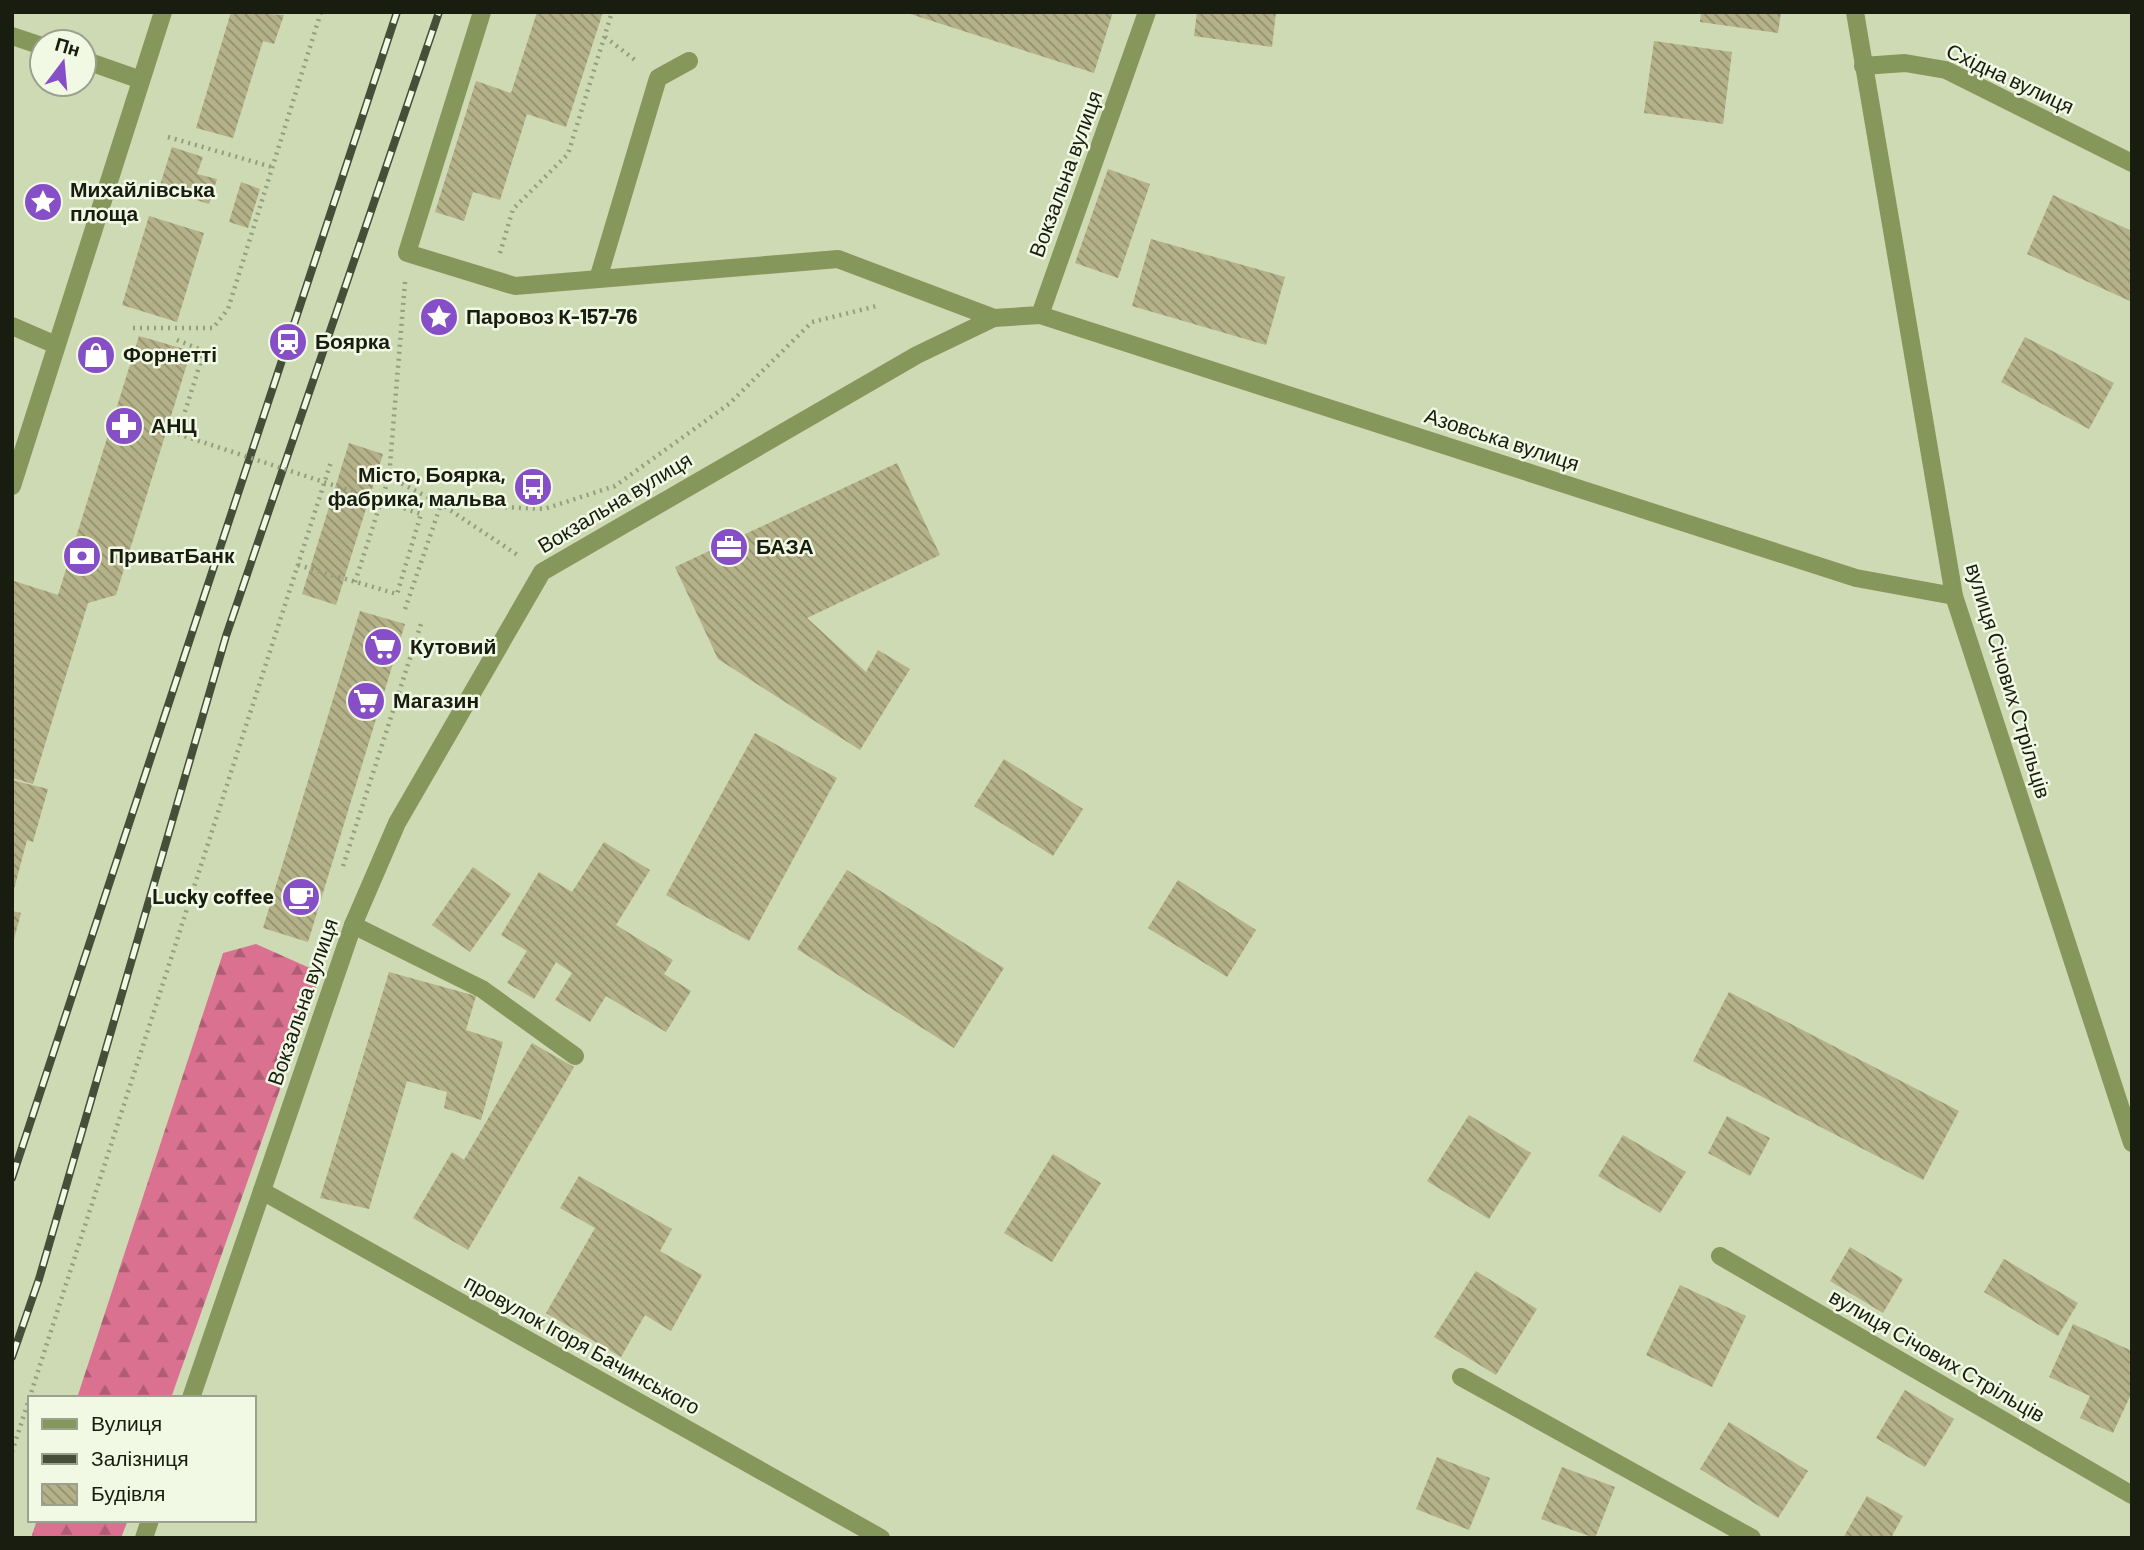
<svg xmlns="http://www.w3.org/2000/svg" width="2144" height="1550" font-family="Barlow,sans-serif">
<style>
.forest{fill:url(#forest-firs)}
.building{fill:url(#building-back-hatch)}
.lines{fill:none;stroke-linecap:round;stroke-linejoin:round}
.path{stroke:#949e7f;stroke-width:4.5;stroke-dasharray:2 5;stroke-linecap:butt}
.minor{stroke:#85975a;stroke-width:18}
.rail-casing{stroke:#464d38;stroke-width:8}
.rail{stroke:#f1f8e4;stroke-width:5;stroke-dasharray:16;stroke-linecap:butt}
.path-bridge{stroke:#949e7f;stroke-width:4.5;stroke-dasharray:2 5;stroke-linecap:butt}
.labels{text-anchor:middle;stroke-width:5;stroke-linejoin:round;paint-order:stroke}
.street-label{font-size:21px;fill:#191d0f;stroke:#f1f8e4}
.poi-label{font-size:21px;font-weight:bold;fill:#191d0f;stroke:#f1f8e4;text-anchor:start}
</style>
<defs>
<pattern id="forest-firs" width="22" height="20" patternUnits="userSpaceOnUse" patternTransform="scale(1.75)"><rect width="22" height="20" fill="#da7190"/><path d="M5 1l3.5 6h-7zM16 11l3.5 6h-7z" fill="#b05c74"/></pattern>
<pattern id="building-back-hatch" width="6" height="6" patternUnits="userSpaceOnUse" patternTransform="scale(1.75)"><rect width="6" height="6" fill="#b5b189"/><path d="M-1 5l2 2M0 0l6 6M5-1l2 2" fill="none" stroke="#928f6e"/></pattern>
</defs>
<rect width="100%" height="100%" fill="#cddab3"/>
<!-- forest -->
<g class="forest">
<path d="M256,944L321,973L171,1398H77L223,953Z"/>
<path d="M37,1520H128L121,1538H31Z"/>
</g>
<!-- building -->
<g class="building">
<path d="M231,12L284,15L274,44L263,41L233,138L196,128Z"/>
<path d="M537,12H603L566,127L527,114L500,200L473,192L464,221L435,212L476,81L511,93Z"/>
<path d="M904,12H1113L1094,73Z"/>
<path d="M1197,12H1276L1272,47L1194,36Z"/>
<path d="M1701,12H1781L1778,33L1700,22Z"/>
<path d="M1654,41L1732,52L1723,124L1644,113Z"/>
<path d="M172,147L203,157L197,174L217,179L209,204L159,188Z"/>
<path d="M1108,169L1150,184L1118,278L1075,263Z"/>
<path d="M241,182L260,189L248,228L229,222Z"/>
<path d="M2053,195L2132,231V302L2027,254Z"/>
<path d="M149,216L204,233L177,322L122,305Z"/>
<path d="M1151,239L1285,277L1266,345L1132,306Z"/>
<path d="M139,336L191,351L116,595L88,603L33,784L12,778V587L14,581L58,595Z"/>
<path d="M2025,337L2114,383L2089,429L2001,382Z"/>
<path d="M349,443L383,454L336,605L302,594Z"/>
<path d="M897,463L940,555L807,618L866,672L878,650L910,669L860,750L718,659L675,567Z"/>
<path d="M360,611L405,624L308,942L263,928Z"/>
<path d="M755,733L837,778L749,941L666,895Z"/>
<path d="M1004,759L1083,809L1053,856L974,806Z"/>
<path d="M12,780L48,789L33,842L27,840L13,893Z"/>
<path d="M604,842L650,870L616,925L673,960L664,974L691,991L666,1032L606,996L590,1022L555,1000L572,973L556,962L534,999L507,983L527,951L501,935L539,872L572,892Z"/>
<path d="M473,867L511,894L470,952L432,925Z"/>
<path d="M847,870L1004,968L954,1048L797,949Z"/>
<path d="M1178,880L1256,930L1227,977L1148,928Z"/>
<path d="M12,911L21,913L13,943H12Z"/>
<path d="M389,972L476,996L466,1030L503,1042L481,1120L444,1108L447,1092L407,1081L369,1209L320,1198Z"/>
<path d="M1729,992L1959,1111L1923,1180L1693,1061Z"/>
<path d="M532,1043L574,1067L468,1250L413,1218L452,1152L464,1160Z"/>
<path d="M1469,1115L1531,1153L1489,1219L1427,1181Z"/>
<path d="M1727,1116L1770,1138L1750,1176L1708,1153Z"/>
<path d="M1623,1135L1686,1172L1660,1213L1598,1176Z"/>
<path d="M1053,1154L1101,1183L1052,1262L1004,1233Z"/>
<path d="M579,1176L672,1229L660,1251L702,1275L671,1331L645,1315L621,1357L546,1313L595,1228L560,1208Z"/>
<path d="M1850,1247L1903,1279L1883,1313L1830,1281Z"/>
<path d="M2004,1259L2078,1303L2058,1336L1984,1292Z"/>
<path d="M1476,1271L1537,1309L1496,1375L1434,1337Z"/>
<path d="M1680,1285L1746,1316L1712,1387L1646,1355Z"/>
<path d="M2073,1324L2132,1351V1392L2113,1433L2080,1418L2090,1396L2049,1377Z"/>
<path d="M1905,1390L1954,1419L1925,1467L1876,1438Z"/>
<path d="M1729,1422L1808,1471L1778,1518L1700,1469Z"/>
<path d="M1437,1457L1490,1478L1469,1530L1416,1509Z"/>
<path d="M1562,1467L1615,1487L1595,1538L1541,1519Z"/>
<path d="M1867,1496L1903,1516L1891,1538H1843Z"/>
</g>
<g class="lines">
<!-- path -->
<g class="path">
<path d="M605,37L635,60"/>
<path d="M168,137L272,167"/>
<path d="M500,253L513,209L568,154L612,12"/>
<path d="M405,282L389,477L441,504L519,556"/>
<path d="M133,328H213L228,309L321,12"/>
<path d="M177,340L204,351L178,434"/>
<path d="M298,565L397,594L421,514"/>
<path d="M355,582L389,477"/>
<path d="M405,609L441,504L544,509L615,486L729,404L812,322L877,306"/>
<path d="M343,866L421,624"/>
<path d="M12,1452L331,462"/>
</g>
<!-- minor -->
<g class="minor">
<path d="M482,12L407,253L515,286L838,259L994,318"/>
<path d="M1855,12L1954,596L2132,1143"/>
<path d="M12,36L42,46"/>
<path d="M84,60L141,80"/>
<path d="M1863,66L1905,63L1946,70L2132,163"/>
<path d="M598,279L658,78L689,61"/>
<path d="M1040,315L1856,578L1954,596"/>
<path d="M12,326L56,345"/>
<path d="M12,486L163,12"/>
<path d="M353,925L482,989L575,1056"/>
<path d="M262,1191L881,1538"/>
<path d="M1720,1256L2132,1495"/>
<path d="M1461,1377L1752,1538"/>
<path d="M191,1398L353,925L397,823L542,572L917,355L994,318L1040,315L1147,12"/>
<path d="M144,1538L150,1520"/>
</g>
<defs>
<g id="rail">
<path d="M12,1178L397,12"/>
<path d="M12,1357L39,1279L226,636L439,12"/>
</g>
</defs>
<!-- rail casing -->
<use href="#rail" class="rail-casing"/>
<!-- rail -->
<use href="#rail" class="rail"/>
<!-- path-bridge -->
<path class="path-bridge" d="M178,434L421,514"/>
</g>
<!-- icons -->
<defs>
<symbol id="sight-disc" viewBox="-11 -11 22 22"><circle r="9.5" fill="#874fc7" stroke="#f1f8e4"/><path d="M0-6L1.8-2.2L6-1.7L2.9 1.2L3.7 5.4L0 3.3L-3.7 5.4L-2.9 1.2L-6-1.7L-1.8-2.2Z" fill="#fff"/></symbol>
<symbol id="station-disc" viewBox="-11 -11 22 22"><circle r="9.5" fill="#874fc7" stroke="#f1f8e4"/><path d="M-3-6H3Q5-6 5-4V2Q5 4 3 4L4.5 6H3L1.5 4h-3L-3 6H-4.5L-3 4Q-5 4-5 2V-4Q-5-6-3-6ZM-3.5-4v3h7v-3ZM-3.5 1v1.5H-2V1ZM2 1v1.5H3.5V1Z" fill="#fff"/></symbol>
<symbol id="shop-disc" viewBox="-11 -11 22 22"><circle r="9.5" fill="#874fc7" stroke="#f1f8e4"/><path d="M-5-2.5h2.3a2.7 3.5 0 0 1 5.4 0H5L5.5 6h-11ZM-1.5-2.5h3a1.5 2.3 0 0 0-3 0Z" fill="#fff"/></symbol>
<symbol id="pharmacy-disc" viewBox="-11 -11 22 22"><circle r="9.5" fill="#874fc7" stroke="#f1f8e4"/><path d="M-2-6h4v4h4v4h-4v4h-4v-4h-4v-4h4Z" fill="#fff"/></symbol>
<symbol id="bus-disc" viewBox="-11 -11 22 22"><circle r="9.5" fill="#874fc7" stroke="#f1f8e4"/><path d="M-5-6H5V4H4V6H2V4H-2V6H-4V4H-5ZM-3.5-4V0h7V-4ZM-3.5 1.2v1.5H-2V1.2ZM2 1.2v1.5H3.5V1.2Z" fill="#fff"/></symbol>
<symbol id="office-disc" viewBox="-11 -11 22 22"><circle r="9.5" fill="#874fc7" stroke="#f1f8e4"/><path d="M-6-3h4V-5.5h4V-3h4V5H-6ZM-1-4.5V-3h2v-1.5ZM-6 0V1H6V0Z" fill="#fff"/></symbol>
<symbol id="bank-disc" viewBox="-11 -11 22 22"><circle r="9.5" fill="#874fc7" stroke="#f1f8e4"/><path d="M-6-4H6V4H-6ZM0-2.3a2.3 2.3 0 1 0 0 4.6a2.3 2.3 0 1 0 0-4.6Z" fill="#fff"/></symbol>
<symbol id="supermarket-disc" viewBox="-11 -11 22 22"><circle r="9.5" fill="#874fc7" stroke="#f1f8e4"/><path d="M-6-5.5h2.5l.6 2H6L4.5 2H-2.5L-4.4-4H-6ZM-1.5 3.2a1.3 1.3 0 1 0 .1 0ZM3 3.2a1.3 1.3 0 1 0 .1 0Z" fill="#fff"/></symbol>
<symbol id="cafe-disc" viewBox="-11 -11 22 22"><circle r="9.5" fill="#874fc7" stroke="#f1f8e4"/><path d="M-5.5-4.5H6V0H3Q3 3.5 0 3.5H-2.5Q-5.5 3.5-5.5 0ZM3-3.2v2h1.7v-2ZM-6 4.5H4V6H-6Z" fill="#fff"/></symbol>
</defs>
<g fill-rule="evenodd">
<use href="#sight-disc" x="21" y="180" width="44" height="44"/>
<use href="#sight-disc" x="417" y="295" width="44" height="44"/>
<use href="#station-disc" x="266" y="320" width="44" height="44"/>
<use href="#shop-disc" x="74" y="333" width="44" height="44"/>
<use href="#pharmacy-disc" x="102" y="404" width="44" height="44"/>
<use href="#bus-disc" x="511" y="465" width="44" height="44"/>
<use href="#office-disc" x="707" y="525" width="44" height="44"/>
<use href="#bank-disc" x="60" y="534" width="44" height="44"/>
<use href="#supermarket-disc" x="361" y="625" width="44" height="44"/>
<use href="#supermarket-disc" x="344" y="679" width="44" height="44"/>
<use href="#cafe-disc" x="279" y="875" width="44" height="44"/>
</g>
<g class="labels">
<!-- street labels -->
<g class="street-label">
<text transform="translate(2010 79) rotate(25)" y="7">Східна вулиця</text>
<text transform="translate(1066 174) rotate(-70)" y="7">Вокзальна вулиця</text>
<text transform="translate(1502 440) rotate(18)" y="7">Азовська вулиця</text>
<text transform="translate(615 503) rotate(-31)" y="7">Вокзальна вулиця</text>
<text transform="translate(2008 681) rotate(73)" y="7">вулиця Січових Стрільців</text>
<text transform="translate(303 1002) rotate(-71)" y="7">Вокзальна вулиця</text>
<text transform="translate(582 1345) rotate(29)" y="7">провулок Ігоря Бачинського</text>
<text transform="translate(1937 1356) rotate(30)" y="7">вулиця Січових Стрільців</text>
</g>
<!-- poi labels -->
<g class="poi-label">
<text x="70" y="197">Михайлівська<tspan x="70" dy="24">площа</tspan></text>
<text x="466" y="324">Паровоз К-157-76</text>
<text x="315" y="349">Боярка</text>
<text x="123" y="362">Форнетті</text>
<text x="151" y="433">АНЦ</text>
<text x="506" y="482" text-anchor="end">Місто, Боярка,<tspan x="506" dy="24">фабрика, мальва</tspan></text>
<text x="756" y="554">БАЗА</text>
<text x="109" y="563">ПриватБанк</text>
<text x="410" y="654">Кутовий</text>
<text x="393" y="708">Магазин</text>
<text x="274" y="904" text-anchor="end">Lucky coffee</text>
</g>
</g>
<!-- border -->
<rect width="2144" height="1550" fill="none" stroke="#191d0f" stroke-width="28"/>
<!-- legend -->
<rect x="28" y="1396" width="228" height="126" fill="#f1f8e4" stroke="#9ba08f" stroke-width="2"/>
<rect x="42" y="1419" width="35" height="10" fill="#85975a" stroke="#9ba08f" stroke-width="2"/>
<text x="91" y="1431" font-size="21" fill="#191d0f">Вулиця</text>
<rect x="42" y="1454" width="35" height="10" fill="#464d38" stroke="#9ba08f" stroke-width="2"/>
<text x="91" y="1466" font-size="21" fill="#191d0f">Залізниця</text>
<rect x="42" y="1484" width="35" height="21" fill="url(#building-back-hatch)" stroke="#9ba08f" stroke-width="2"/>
<text x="91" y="1501" font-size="21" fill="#191d0f">Будівля</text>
<!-- north arrow -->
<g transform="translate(63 63) rotate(16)"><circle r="33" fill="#f1f8e4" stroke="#9ba08f" stroke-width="2"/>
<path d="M0-5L12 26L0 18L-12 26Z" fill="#874fc7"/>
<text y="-10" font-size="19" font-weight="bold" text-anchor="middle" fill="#191d0f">Пн</text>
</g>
</svg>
